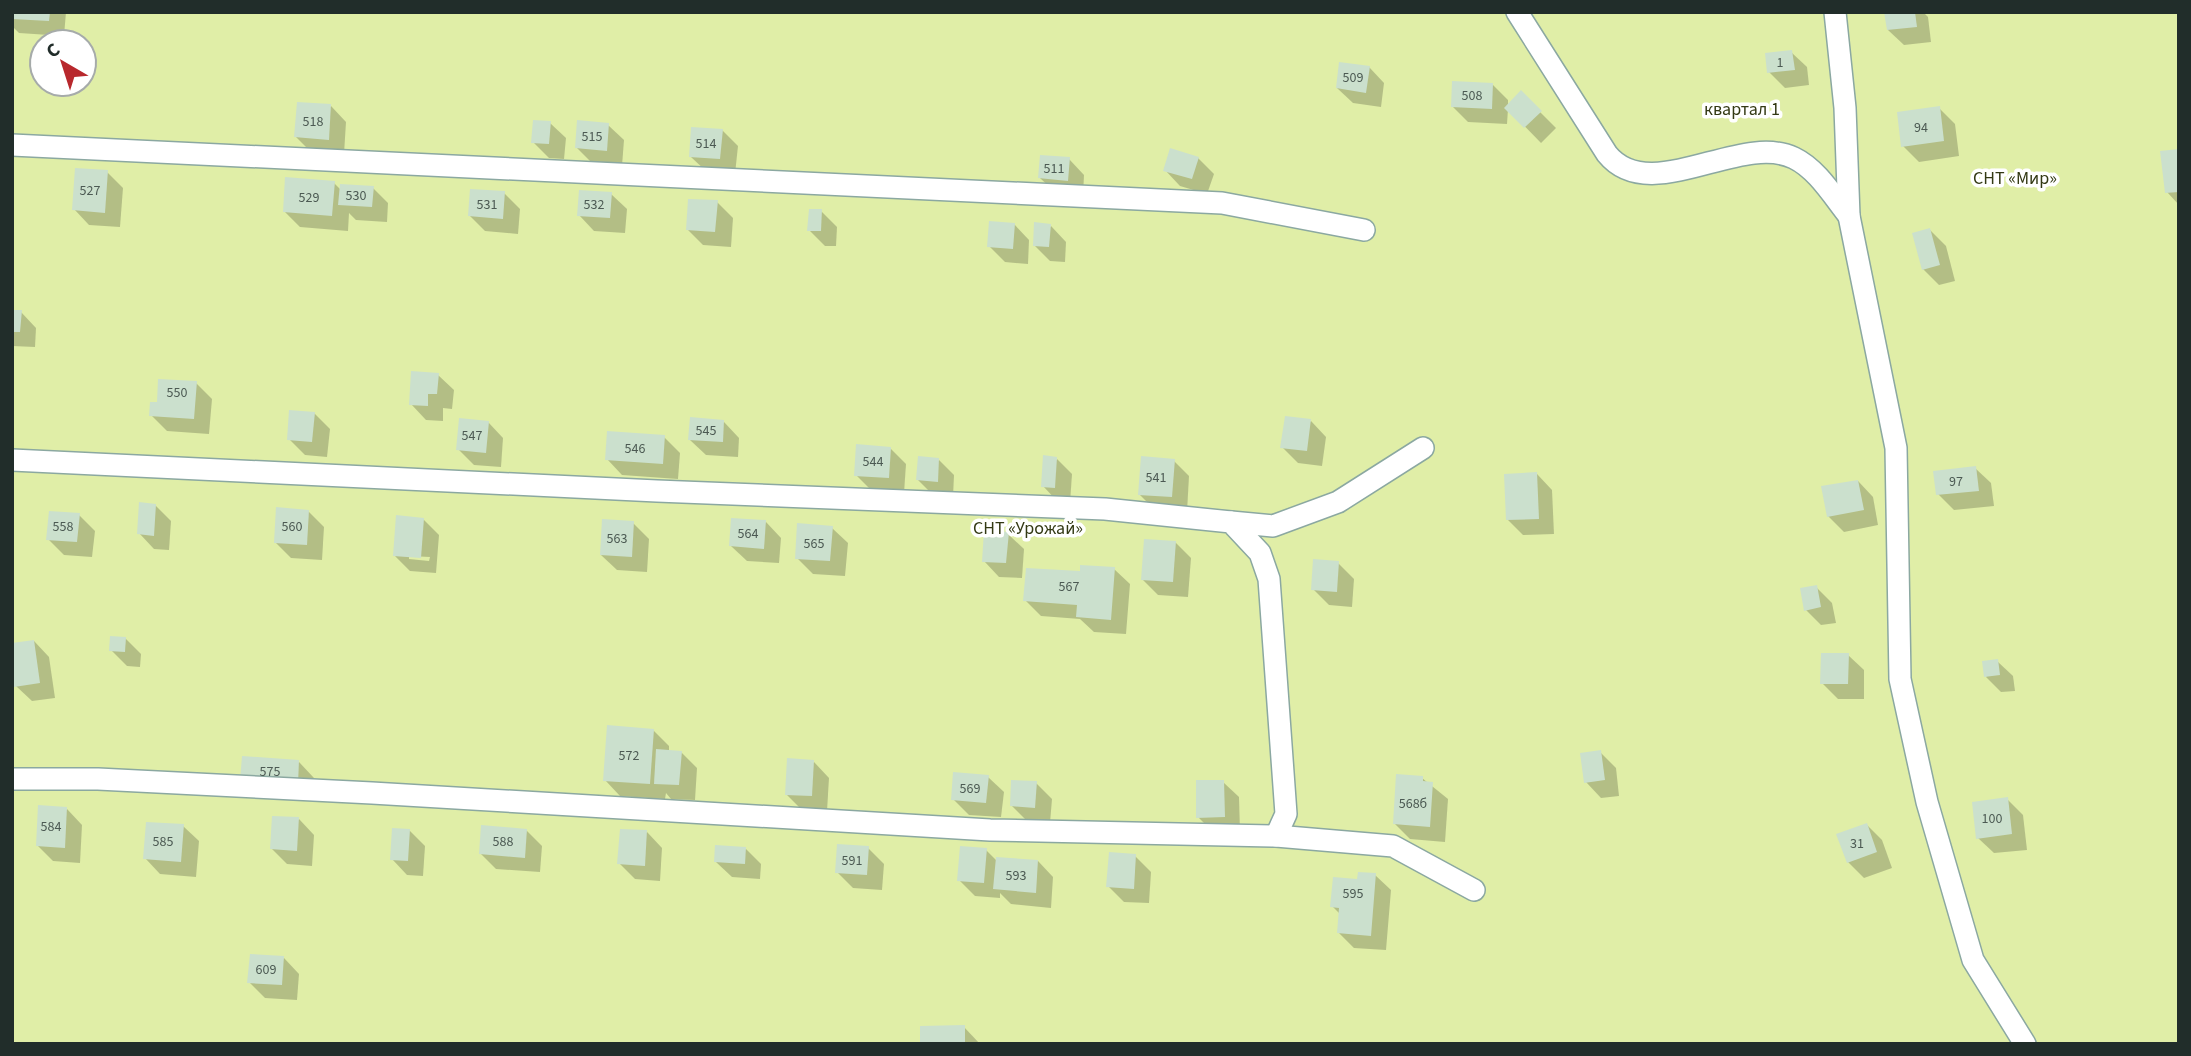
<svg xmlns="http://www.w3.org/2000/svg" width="2191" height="1056" font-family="'Source Sans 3',sans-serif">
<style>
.green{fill:#e0eea7;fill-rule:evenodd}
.shadow{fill:#0003;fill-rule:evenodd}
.building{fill:#cbe0cd}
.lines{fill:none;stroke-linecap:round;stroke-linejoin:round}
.lane-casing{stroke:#8ba8a1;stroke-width:24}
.lane{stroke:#fff;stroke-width:21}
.labels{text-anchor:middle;stroke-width:7;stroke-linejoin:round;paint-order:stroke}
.number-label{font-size:14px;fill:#4c5a53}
.park-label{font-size:18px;fill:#333914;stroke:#fff}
</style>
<rect width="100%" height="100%" fill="#ecfffa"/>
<!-- green -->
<path class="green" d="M12,12H2179V1044H12ZM42,42H84V84H42Z"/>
<!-- shadow -->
<g class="shadow">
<path d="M12,12H66L64,36L19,33L12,26Z"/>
<path d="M1886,12H1923L1928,17L1931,42L1904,45L1888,30Z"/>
<path d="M1791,52L1807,67L1809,85L1785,88L1769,72Z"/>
<path d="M1369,67L1384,83L1381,107L1353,103L1337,88Z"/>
<path d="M1493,85L1508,100V106L1521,93L1556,128L1541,143L1508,109L1507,124L1468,122L1452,106Z"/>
<path d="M331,106L346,122L344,154L311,152L296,137Z"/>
<path d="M1939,108L1955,124L1959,156L1919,162L1903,146Z"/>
<path d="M550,123L566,138L564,159L549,158L533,142Z"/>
<path d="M608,125L624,140L622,166L593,164L577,148Z"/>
<path d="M722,130L738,146L735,174L707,172L691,157Z"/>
<path d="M2179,150V205L2167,192Z"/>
<path d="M1198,158L1214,174L1207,194L1180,186L1165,170Z"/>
<path d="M1069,159L1084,175L1083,196L1056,193L1040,178Z"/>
<path d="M107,172L123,188L120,227L89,225L74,209Z"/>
<path d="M334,183L341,190L373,188L388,203L387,222L356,220L349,213L348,231L300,227L285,212Z"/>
<path d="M504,193L520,209L518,234L485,231L470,216Z"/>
<path d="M611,194L627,209L625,233L594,231L579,215Z"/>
<path d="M717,202L733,218L731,247L703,245L688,230Z"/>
<path d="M821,211L837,227L836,246H825L809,230Z"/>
<path d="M1014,224L1029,240L1028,264L1005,262L989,246Z"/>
<path d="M1051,226L1066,242L1065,262L1050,261L1034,245Z"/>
<path d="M1930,230L1946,246L1955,281L1939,285L1923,269Z"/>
<path d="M12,312H21L36,328L35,347L12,346Z"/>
<path d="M438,375L454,390L452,409L443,408V421L426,420L411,404Z"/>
<path d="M196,383L212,399L209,434L167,431L151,415Z"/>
<path d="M314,413L330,429L327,457L305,455L289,439Z"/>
<path d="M1311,421L1326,437L1322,466L1298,463L1282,447Z"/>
<path d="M488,422L503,438L501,467L474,465L458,449Z"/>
<path d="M724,422L739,438L738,457L706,455L690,440Z"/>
<path d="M664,437L680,453L678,479L622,475L607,459Z"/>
<path d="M890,448L906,464L904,493L872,491L856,475Z"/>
<path d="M1057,459L1072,474L1070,503L1058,502L1043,486Z"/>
<path d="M939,460L954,475L953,497L933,495L918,480Z"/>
<path d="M1174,461L1189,476L1187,512L1155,510L1140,495Z"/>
<path d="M1975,468L1991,483L1994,506L1954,510L1938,494Z"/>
<path d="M1537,474L1552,490L1554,534L1523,535L1507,519Z"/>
<path d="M1858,481L1873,497L1878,525L1844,532L1828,516Z"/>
<path d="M155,505L171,521L169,550L154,549L139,533Z"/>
<path d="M308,511L324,527L322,560L291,558L276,543Z"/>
<path d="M79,515L95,531L92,557L64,555L48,539Z"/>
<path d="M423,519L439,535L436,573L410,571L395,556ZM409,556L430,557L429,561L409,559Z"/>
<path d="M766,522L781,538L779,563L747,561L731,546Z"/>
<path d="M633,523L649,539L647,572L617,570L601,555Z"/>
<path d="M832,528L848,543L845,576L813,574L797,558Z"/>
<path d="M1008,534L1024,549L1022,578L999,577L984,561Z"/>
<path d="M1175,542L1191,558L1188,597L1158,595L1142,579Z"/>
<path d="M1338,563L1354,579L1352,607L1329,605L1313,589Z"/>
<path d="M1114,569L1130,584L1126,634L1094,632L1080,619L1041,616L1025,600L1081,573Z"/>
<path d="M1816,587L1832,603L1836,623L1821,625L1806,610Z"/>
<path d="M125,638L141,654L140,667L127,666L111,650Z"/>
<path d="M34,641L49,657L55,698L32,701L16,686L12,645Z"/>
<path d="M1848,655L1864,670V699H1838L1822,683Z"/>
<path d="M1997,661L2013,676L2015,691L2001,692L1986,677Z"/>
<path d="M653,730L669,746V751L681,752L697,768L695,800L671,799L666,793L665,799L620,796L605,780Z"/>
<path d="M1600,752L1616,768L1619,796L1601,798L1586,782Z"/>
<path d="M299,762L314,778L313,800L258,796Z"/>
<path d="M814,762L829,778L827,811L802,810L786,794Z"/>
<path d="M988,777L1004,792L1001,817L969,815L953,799Z"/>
<path d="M1422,778L1448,799L1445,842L1410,839L1395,824Z"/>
<path d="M1223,782L1239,797L1240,832L1214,833L1198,817Z"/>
<path d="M1036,783L1052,799L1050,823L1027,821L1011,805Z"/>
<path d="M2007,799L2023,815L2027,850L1994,853L1978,838Z"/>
<path d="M67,809L82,825L80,863L53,861L37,845Z"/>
<path d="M299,819L314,835L312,866L287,864L271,848Z"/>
<path d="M1867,825L1882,840L1892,868L1864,878L1848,862Z"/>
<path d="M183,826L199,841L196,877L160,874L145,858Z"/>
<path d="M409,830L425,846L423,876L407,875L392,859Z"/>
<path d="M526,830L542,846L540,872L496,869L481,854Z"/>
<path d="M647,832L662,848L660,881L635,879L619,863Z"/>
<path d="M868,848L884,864L882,890L853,888L837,872Z"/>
<path d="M746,849L761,864L760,879L732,877L716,862Z"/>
<path d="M986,850L997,861H1038L1053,877L1051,908L1011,904L1000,893V898L975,896L959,880Z"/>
<path d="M1135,856L1151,872L1149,903L1124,902L1108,886Z"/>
<path d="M1375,875L1391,890L1386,950L1354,948L1339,933L1340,914L1332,906L1359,881Z"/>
<path d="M284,958L299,974L297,1000L265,998L249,982Z"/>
<path d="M964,1027L980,1044H922Z"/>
</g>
<!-- building -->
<g class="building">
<path d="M12,12H50L49,21L12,19Z"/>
<path d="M1884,12H1915L1917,27L1887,30Z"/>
<path d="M1792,50L1795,70L1767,73L1765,53Z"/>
<path d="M1339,62L1370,66L1366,93L1336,88Z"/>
<path d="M1452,81L1493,83L1492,109L1451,107Z"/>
<path d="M1521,90L1542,111L1524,128L1504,108Z"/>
<path d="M297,102L331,104L329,140L294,137Z"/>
<path d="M1940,106L1944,141L1901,147L1897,112Z"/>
<path d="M533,120L551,121L549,144L531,143Z"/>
<path d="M577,120L609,123L607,151L575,148Z"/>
<path d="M691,127L723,129L720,159L689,157Z"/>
<path d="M1170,148L1199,157L1192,179L1163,171Z"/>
<path d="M2179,149V192L2165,193L2160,151Z"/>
<path d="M1040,155L1070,157L1068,181L1038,178Z"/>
<path d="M75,168L108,170L105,213L72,210Z"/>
<path d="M285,177L335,181L332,216L283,212Z"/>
<path d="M340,184L374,186L372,207L338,205Z"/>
<path d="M470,189L505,191L503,219L468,216Z"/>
<path d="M579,190L612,192L610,218L577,216Z"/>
<path d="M688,199L718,200L715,232L686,230Z"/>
<path d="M809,209H822L821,231H807Z"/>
<path d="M989,221L1015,223L1013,249L987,247Z"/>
<path d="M1034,222L1051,224L1049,247L1033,246Z"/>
<path d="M1930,228L1940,265L1922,270L1912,233Z"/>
<path d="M12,310H22L20,332H12Z"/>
<path d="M411,371L439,373L437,394H428V406L409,405Z"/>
<path d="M158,379L197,381L194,419L149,416L150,402H157Z"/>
<path d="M289,410L315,412L312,442L287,440Z"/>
<path d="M1285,416L1311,419L1307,451L1280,448Z"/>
<path d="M690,417L724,420L723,442L688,440Z"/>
<path d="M459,418L489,421L486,453L456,450Z"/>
<path d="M607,431L665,435L663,464L605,460Z"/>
<path d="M856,444L891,447L889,478L854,476Z"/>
<path d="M1043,455L1057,457L1055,488L1041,487Z"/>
<path d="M918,456L939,458L938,482L916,480Z"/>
<path d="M1141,456L1175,459L1172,497L1138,495Z"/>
<path d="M1976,466L1979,491L1936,495L1933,471Z"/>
<path d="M1537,472L1539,519L1506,520L1504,474Z"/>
<path d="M1858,480L1864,510L1827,517L1821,486Z"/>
<path d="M139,502L156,504L154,536L137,534Z"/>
<path d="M276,507L309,510L307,545L274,543Z"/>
<path d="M49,511L80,513L77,542L46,540Z"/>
<path d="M396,515L424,518L421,558L393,556Z"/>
<path d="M731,518L766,520L764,549L729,546Z"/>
<path d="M602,519L634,521L632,557L600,555Z"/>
<path d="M797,523L833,526L830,561L795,559Z"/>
<path d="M984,530L1009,532L1006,563L982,562Z"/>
<path d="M1144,539L1176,541L1173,582L1141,580Z"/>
<path d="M1313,559L1339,561L1337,592L1311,590Z"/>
<path d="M1080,565L1115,567L1111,620L1076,617L1077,605L1023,601L1026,568L1080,571Z"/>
<path d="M1817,585L1821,607L1804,611L1800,588Z"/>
<path d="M110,636L126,637L125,652L109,651Z"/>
<path d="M34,640L40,683L14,687L12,643Z"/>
<path d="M1821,653H1849L1848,684H1820Z"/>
<path d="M1998,659L2000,675L1984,677L1982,661Z"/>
<path d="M607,725L654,729L650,784L603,781Z"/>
<path d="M656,749L682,751L679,785L654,784Z"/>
<path d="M1601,750L1605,780L1584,783L1580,753Z"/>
<path d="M242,756L299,760L298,785L240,781Z"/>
<path d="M787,758L814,760L812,796L785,795Z"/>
<path d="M953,772L989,775L986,803L951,800Z"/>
<path d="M1396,774L1423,776V781L1433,782L1430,827L1393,824Z"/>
<path d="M1011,780L1037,781L1035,808L1010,806Z"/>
<path d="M1196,780H1224L1225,817L1196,818Z"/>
<path d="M2008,797L2012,834L1976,839L1972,802Z"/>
<path d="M38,805L67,807L65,848L36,846Z"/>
<path d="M272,816L299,817L297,851L270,849Z"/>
<path d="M146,822L184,824L181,862L143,859Z"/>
<path d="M1867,823L1877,852L1847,863L1836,834Z"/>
<path d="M481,825L527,829L525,858L479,854Z"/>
<path d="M392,828L410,829L408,861L390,860Z"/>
<path d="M620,829L647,830L645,866L617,864Z"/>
<path d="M837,844L869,846L867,875L835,873Z"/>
<path d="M715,845L746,847L745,864L714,862Z"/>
<path d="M960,846L987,848L984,883L957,881Z"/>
<path d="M1109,852L1136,854L1134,889L1106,887Z"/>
<path d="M996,857L1038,860L1036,893L993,889Z"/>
<path d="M1358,872L1376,873L1371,936L1337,933L1339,908L1330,907L1333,877L1357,879Z"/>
<path d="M250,954L284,956L282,985L247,983Z"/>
<path d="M965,1025V1044H920V1026Z"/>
</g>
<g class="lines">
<defs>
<g id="lane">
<path d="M1517,12L1607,154C1650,207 1740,132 1794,158C1817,169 1833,196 1849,216"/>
<path d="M1835,12L1845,108L1849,216L1896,448L1900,679L1927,802L1973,960L2025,1044"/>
<path d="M12,145L1222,203L1364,230"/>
<path d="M12,460L657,491L1105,509L1231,522L1260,553L1269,579L1286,814L1276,836"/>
<path d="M1231,522L1273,526L1338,502L1423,448"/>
<path d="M12,779H98L372,793L990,830L1276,836L1393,846L1474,890"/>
</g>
</defs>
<!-- lane casing -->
<use href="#lane" class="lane-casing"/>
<!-- lane -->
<use href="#lane" class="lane"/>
</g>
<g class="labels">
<!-- number labels -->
<g class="number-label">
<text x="1780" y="67">1</text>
<text x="1353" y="82">509</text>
<text x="1472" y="100">508</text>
<text x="313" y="126">518</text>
<text x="1921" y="132">94</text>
<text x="592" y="141">515</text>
<text x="706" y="148">514</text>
<text x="1054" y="173">511</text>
<text x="90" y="195">527</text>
<text x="356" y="200">530</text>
<text x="309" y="202">529</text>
<text x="487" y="209">531</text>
<text x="594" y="209">532</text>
<text x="177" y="397">550</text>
<text x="706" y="435">545</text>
<text x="472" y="440">547</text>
<text x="635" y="453">546</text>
<text x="873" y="466">544</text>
<text x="1156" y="482">541</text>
<text x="1956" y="486">97</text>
<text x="63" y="531">558</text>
<text x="292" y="531">560</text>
<text x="748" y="538">564</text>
<text x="617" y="543">563</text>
<text x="814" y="548">565</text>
<text x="1069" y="591">567</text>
<text x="629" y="760">572</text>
<text x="270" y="776">575</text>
<text x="970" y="793">569</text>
<text x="1413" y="808">568б</text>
<text x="1992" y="823">100</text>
<text x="51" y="831">584</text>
<text x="163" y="846">585</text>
<text x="503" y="846">588</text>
<text x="1857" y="848">31</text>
<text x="852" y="865">591</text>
<text x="1016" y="880">593</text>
<text x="1353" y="898">595</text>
<text x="266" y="974">609</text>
</g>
<!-- park labels -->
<g class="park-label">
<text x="1742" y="115">квартал 1</text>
<text x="2015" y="184">СНТ «Мир»</text>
<text x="1028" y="534">СНТ «Урожай»</text>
</g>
</g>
<!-- border -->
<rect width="2191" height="1056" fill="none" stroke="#212d2a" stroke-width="28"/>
<!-- north arrow -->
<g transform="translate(63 63) rotate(321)"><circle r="33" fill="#ffffff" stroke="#a6abaa" stroke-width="2"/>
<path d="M0-5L12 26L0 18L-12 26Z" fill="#b8282d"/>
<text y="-10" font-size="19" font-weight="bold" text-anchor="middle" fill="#212d2a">С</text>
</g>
</svg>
